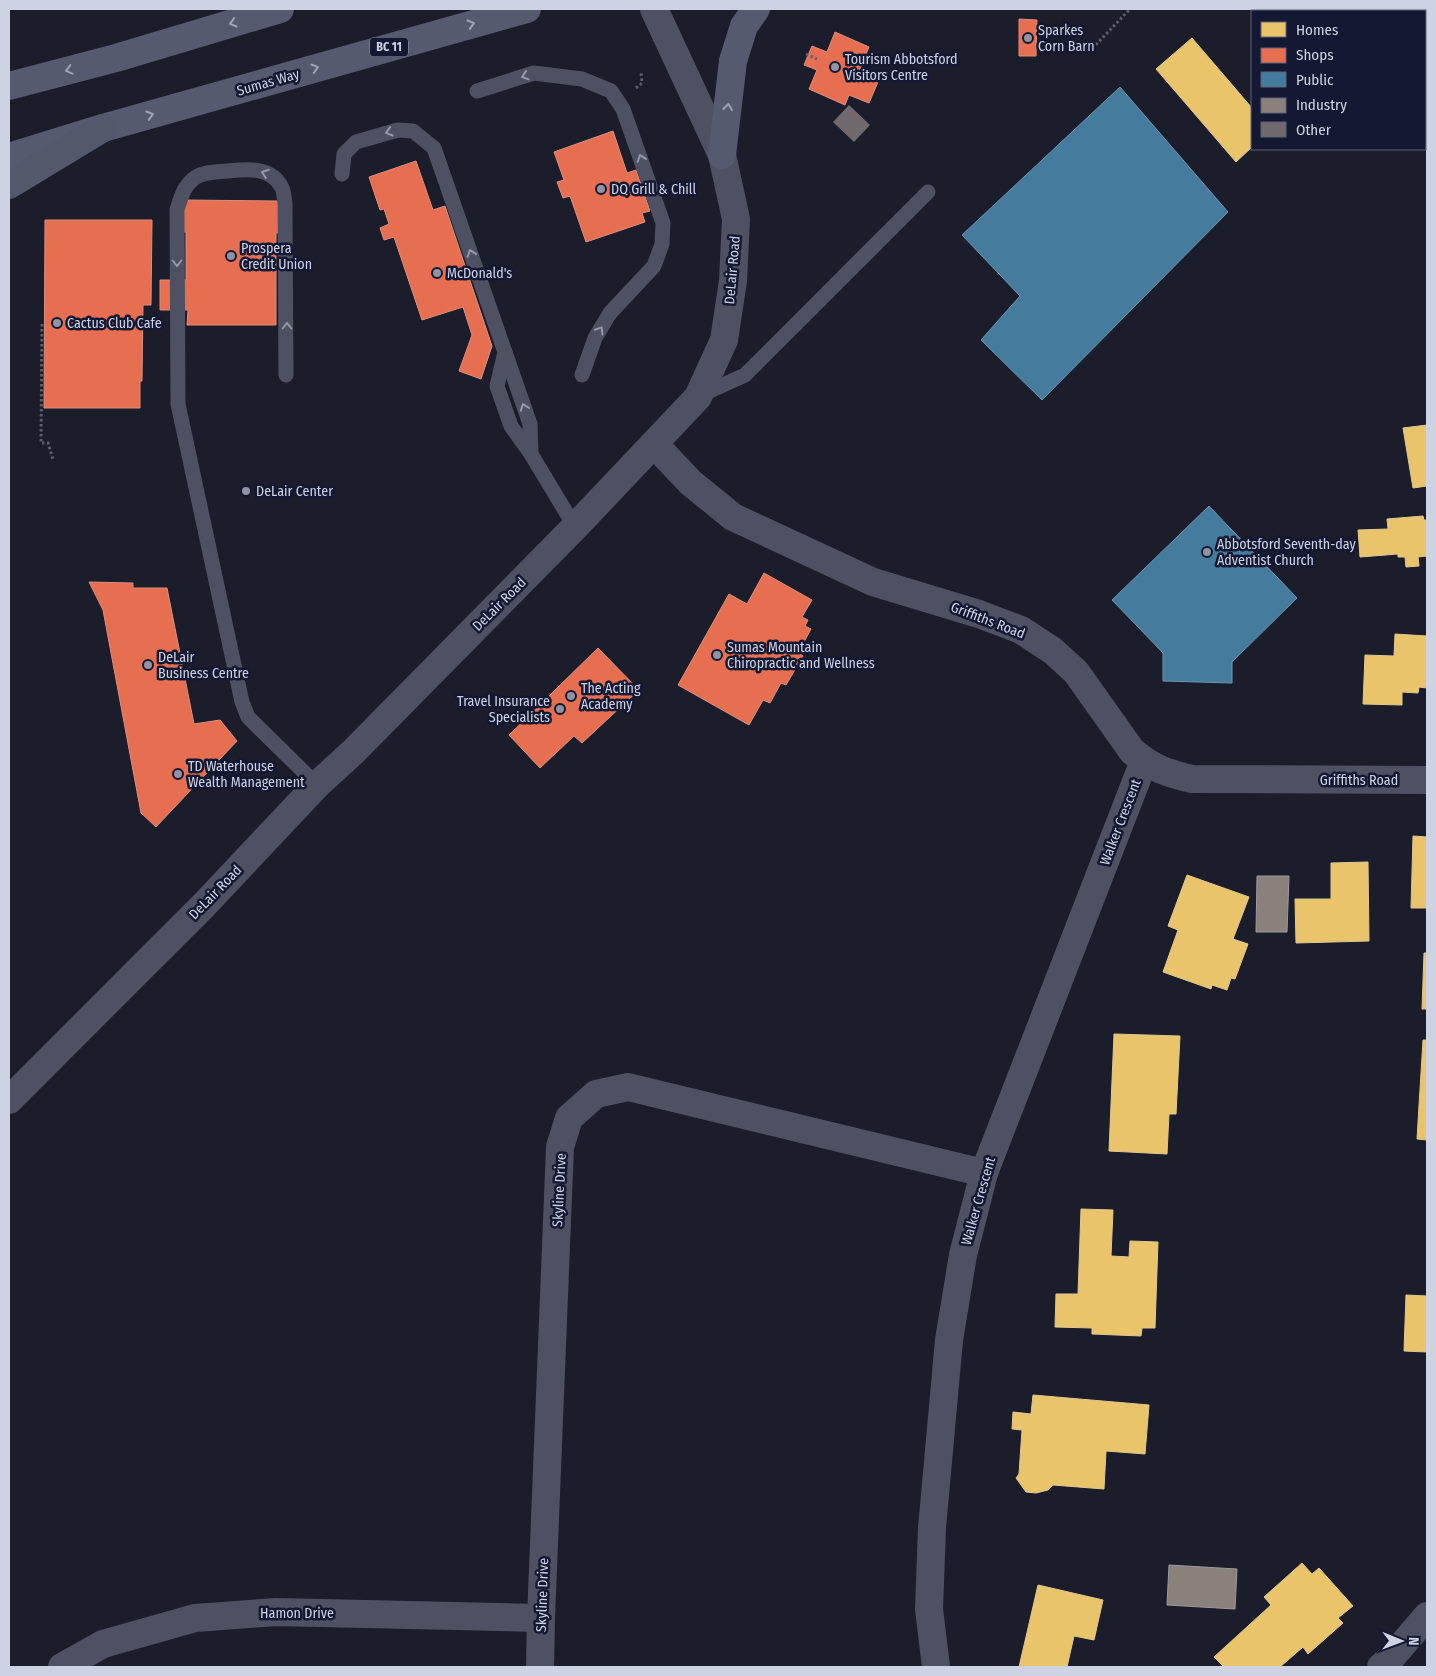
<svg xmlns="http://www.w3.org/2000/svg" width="1436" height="1676" font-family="'Fira Sans Condensed',sans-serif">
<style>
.homes{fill:#e9c46a;stroke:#e1c88f}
.shops{fill:#e76f51;stroke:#e08d7d}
.public{fill:#457b9d;stroke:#6e95b2}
.industry{fill:#8a817c;stroke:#9e9a9b}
.building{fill:#70696d}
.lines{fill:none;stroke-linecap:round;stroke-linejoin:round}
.path{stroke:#5b5e6b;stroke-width:3;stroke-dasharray:2.5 2.5;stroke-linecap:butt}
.service{stroke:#4e5161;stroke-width:15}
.minor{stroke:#4e5161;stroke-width:28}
.tertiary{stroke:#4e5161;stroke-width:28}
.trunk{stroke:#565a6e;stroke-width:28}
.motorway{stroke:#54586b;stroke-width:28}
.oneway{stroke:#9ea3b5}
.oneway2{stroke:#9498a9}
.poi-dot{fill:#8f93a3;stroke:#141832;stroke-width:2}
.labels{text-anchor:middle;stroke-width:5;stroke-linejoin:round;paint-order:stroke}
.shield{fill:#141832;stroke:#969baf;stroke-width:1}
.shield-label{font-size:12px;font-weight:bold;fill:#ced3e4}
.poi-label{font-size:14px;fill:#ced3e4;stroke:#141832;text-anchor:start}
.street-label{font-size:14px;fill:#ced3e4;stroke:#141832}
</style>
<rect width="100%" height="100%" fill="#1b1d2b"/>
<!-- homes -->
<g class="homes">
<path d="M1192,38L1252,108V147L1236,162L1156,69Z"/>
<path d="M1427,425V486L1413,488L1403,428Z"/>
<path d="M1423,516L1424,520H1427V556L1418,557L1419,566L1406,567L1405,557H1398V554L1360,557L1358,530L1388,529L1387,519Z"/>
<path d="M1395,634L1427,636V688L1419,687L1418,693L1402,692V705L1363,704L1365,655L1394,656Z"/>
<path d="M1413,836L1427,837V908H1411Z"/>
<path d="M1368,862L1369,941L1296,943L1295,899H1331V863Z"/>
<path d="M1187,875L1249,897L1233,939L1248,944L1235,979L1231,978L1227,990L1212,985L1211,989L1163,972L1178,930L1168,926Z"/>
<path d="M1424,953H1427V1009H1422Z"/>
<path d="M1114,1034L1180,1036L1176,1114H1169L1167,1154L1109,1151Z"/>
<path d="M1423,1040H1427V1140L1417,1139Z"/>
<path d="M1081,1209L1113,1210L1111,1256L1129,1257L1130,1241L1158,1242L1155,1328H1142L1141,1336L1092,1334V1328L1055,1327L1056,1294H1078Z"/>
<path d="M1406,1295L1427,1296V1352L1404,1351Z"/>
<path d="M1033,1395L1149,1405L1145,1454L1106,1451L1104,1489L1053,1485L1048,1490L1036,1493L1026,1492L1016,1478L1019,1474L1022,1430L1012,1429L1013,1412L1031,1414Z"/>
<path d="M1302,1563L1312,1574L1319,1568L1353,1606L1338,1618L1343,1623L1308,1654L1303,1647L1280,1667H1224L1214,1657L1271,1605L1264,1597Z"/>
<path d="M1038,1585L1103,1600L1094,1640L1074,1636L1067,1667H1019Z"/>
</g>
<!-- shops -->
<g class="shops">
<path d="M1304,9H1334L1333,11H1308Z"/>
<path d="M1019,19L1037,20L1036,56H1019Z"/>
<path d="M835,32L869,47L858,74L878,82L869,103L849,95L845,105L809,89L817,70L804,65L812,46L827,52Z"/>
<path d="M613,131L627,173L636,170L650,211L642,213L645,222L586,242L570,196L563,198L557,182L564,180L554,152Z"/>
<path d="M416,161L433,210L445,206L492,346L481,379L459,371L472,335L463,307L422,320L394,237L384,240L380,228L389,224L384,209L380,210L369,177Z"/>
<path d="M184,200L278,201V233H276V325H187L188,310H160V280H186V232H184Z"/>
<path d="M45,220H152L151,305H143L142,381H140V408H44Z"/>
<path d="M764,573L812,600L802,617L808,620L805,626L811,629L798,653L803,656L786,685L781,683L770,703L763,700L749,725L678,685L729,594L747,604Z"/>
<path d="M89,582L133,583V588H167L194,724L220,720L237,741L156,827L141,813L103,610Z"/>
<path d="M598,648L639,690L582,743L574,736L540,768L509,735Z"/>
</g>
<!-- public -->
<g class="public">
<path d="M1120,87L1228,212L1042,400L981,340L1020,296L962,235Z"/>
<path d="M1209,506L1297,598L1232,662V683L1163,681V653L1112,600Z"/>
</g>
<!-- industry -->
<g class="industry">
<path d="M1257,876H1289L1287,932H1256Z"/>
<path d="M1169,1565L1237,1569L1235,1609L1167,1605Z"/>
</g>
<!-- building -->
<path class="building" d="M849,105L870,125L854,142L833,122Z"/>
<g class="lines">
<!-- path -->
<g class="path">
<path d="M1089,52L1130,9"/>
<path d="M806,54L817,59"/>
<path d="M636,88L642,83L641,72"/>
<path d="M42,324L41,443H48L53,459"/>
</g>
<!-- service -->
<g class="service">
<path d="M477,91L534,73L582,79L611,91L623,109L663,223L662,244L654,266L610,313L595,338L582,375"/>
<path d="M342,174L344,154L356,142L398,130L413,131L434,148L530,424L531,454"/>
<path d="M505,352L497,386L511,426L531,454L575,527"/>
<path d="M286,375L285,203C284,198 284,192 282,188C272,166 246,169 227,171C217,172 204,172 196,177C184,185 181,197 177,210L178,404L242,702L248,717L317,785"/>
<path d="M699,396L745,375L928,192"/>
</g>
<!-- minor -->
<g class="minor">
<path d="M654,444L691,483L733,517L873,582L979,614L1021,630L1053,651L1076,672L1132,751C1152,768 1166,773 1192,779L1427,780"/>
<path d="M62,1667L103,1644L195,1618L276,1612L541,1618"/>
<path d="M540,1667L541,1618L560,1147L569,1118L596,1094L628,1087L984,1173"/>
<path d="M936,1667L929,1609L932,1528L949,1340L963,1255L984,1173L1144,761"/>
<path d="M1381,1667L1391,1658L1427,1616"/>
</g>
<!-- tertiary -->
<path class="tertiary" d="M9,1100L204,905L317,785L353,752L575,527L698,397L724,340L733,281L736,219L722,155L654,9"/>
<!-- trunk -->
<g class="trunk">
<path d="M9,86L116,58L280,9"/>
<path d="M722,155L733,61L744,26L756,9"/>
<path d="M9,157L103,128L527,9"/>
</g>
<!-- motorway -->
<path class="motorway" d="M9,185L103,128"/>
</g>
<!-- one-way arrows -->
<defs><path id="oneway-chevron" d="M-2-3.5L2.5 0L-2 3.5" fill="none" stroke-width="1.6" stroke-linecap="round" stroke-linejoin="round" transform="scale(1.25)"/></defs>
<g class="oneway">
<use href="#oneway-chevron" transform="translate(233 23) rotate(163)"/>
<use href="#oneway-chevron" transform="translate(471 24) rotate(-16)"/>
<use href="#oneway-chevron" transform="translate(315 68) rotate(-16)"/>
<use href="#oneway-chevron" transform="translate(69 70) rotate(165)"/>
<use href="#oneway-chevron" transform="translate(728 107) rotate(-83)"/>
<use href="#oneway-chevron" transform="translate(150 115) rotate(-16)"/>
</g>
<g class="oneway2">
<use href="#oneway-chevron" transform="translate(525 76) rotate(162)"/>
<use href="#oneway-chevron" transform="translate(389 132) rotate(163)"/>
<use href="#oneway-chevron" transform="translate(641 158) rotate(-109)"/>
<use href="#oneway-chevron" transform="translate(265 173) rotate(-160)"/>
<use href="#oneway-chevron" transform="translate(471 253) rotate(-109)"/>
<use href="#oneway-chevron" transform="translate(177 263) rotate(90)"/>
<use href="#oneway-chevron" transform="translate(287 326) rotate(-90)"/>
<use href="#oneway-chevron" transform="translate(600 330) rotate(-58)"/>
<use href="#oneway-chevron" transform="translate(524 407) rotate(-110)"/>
</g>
<!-- markers -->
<g class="poi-dot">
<circle cx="1028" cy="38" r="5"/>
<circle cx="835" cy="67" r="5"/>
<circle cx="601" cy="189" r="5"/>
<circle cx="231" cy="256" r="5"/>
<circle cx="437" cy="273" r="5"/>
<circle cx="57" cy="323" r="5"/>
<circle cx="246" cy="491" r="5"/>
<circle cx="1207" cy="552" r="5"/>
<circle cx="717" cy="655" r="5"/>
<circle cx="148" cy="665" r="5"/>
<circle cx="571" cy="696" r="5"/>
<circle cx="560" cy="709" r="5"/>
<circle cx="178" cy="774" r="5"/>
</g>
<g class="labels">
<!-- shield labels -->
<rect class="shield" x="370" y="37.5" width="38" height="19" rx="4"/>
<g class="shield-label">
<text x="389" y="51">BC 11</text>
</g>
<!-- poi labels -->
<g class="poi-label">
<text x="1038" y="35">Sparkes<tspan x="1038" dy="16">Corn Barn</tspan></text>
<text x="845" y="64">Tourism Abbotsford<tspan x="845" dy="16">Visitors Centre</tspan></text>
<text x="611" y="194">DQ Grill &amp; Chill</text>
<text x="241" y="253">Prospera<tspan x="241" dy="16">Credit Union</tspan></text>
<text x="447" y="278">McDonald's</text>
<text x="67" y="328">Cactus Club Cafe</text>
<text x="256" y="496">DeLair Center</text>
<text x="1217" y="549">Abbotsford Seventh-day<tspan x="1217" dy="16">Adventist Church</tspan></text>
<text x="727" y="652">Sumas Mountain<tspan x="727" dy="16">Chiropractic and Wellness</tspan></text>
<text x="158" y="662">DeLair<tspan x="158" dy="16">Business Centre</tspan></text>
<text x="581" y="693">The Acting<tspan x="581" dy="16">Academy</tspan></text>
<text x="550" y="706" text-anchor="end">Travel Insurance<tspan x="550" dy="16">Specialists</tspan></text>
<text x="188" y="771">TD Waterhouse<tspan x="188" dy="16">Wealth Management</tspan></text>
</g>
<!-- street labels -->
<g class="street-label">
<text transform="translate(268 82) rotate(-16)" y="5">Sumas Way</text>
<text transform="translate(732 270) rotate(-85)" y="5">DeLair Road</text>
<text transform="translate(499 604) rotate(-45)" y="5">DeLair Road</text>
<text transform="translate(988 620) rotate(21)" y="5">Griffiths Road</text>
<text x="1359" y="785">Griffiths Road</text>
<text transform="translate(1120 822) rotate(-69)" y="5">Walker Crescent</text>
<text transform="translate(215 892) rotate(-46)" y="5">DeLair Road</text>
<text transform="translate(559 1190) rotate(-87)" y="5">Skyline Drive</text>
<text transform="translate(978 1201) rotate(-74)" y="5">Walker Crescent</text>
<text transform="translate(542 1595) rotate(-88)" y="5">Skyline Drive</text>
<text x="297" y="1618">Hamon Drive</text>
</g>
</g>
<!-- border -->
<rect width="1436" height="1676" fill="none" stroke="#ced3e4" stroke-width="20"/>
<!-- legend -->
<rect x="1251" y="10" width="175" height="140" fill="#141832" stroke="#5e6379"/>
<rect x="1261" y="22" width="25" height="15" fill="#e9c46a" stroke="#5e6379"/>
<text x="1296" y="35" font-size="15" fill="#ced3e4">Homes</text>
<rect x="1261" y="48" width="25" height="15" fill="#e76f51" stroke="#5e6379"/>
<text x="1296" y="60" font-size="15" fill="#ced3e4">Shops</text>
<rect x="1261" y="72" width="25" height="15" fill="#457b9d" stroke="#5e6379"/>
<text x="1296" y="85" font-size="15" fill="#ced3e4">Public</text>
<rect x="1261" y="98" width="25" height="15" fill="#8a817c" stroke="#5e6379"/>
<text x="1296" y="110" font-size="15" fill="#ced3e4">Industry</text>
<rect x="1261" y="122" width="25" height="15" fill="#70696d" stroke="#5e6379"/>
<text x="1296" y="135" font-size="15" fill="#ced3e4">Other</text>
<!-- north arrow -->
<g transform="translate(1401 1641) rotate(91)" stroke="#141832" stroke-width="4" paint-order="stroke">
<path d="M0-4L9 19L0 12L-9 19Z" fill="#ced3e4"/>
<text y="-8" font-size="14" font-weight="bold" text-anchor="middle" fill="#ced3e4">N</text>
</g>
</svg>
